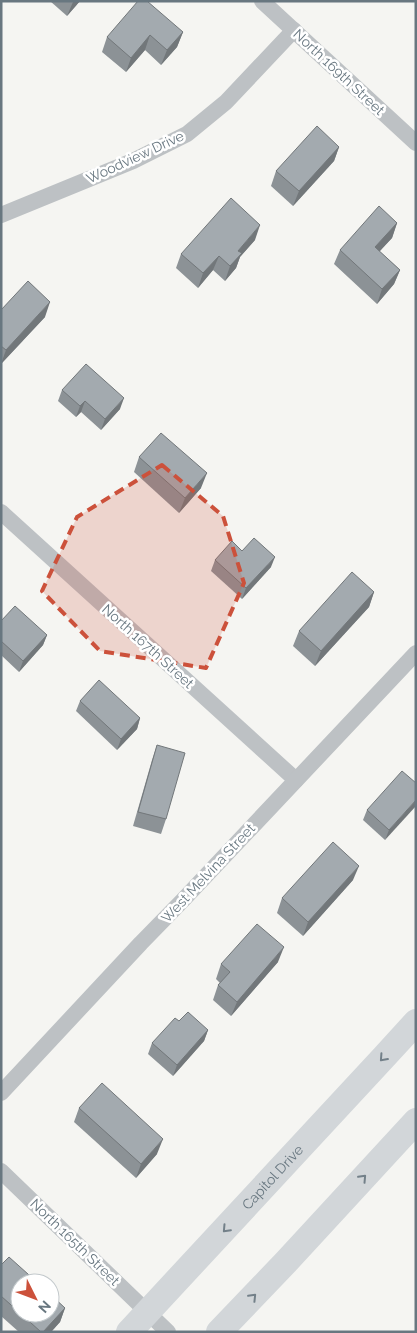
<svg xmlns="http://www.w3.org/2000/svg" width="417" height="1333" font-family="Raleway,sans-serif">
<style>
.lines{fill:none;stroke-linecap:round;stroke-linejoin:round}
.minor{stroke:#bdc1c4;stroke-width:16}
.primary{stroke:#d2d6d9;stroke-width:26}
.wall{fill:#8c9296}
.shaded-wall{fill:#72777a}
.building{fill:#a3aaaf;stroke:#72777a}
.oneway{stroke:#738089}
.marked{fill:#cc513b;fill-opacity:0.2;stroke:#cc513b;stroke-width:4;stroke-dasharray:10 6;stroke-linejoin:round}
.labels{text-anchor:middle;stroke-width:5;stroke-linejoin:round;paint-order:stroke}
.street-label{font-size:14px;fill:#687780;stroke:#fff}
</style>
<rect width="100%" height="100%" fill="#f5f5f2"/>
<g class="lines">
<!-- minor -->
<g class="minor">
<path d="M262,1L416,143"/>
<path d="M1,215L133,161L187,134L226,102L294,30"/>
<path d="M1,512L296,780"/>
<path d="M1,1093L141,943L183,900L416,653"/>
<path d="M1,1171L168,1332"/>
</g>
<!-- primary -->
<g class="primary">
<path id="s1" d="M129,1332L384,1057L416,1022"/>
<path d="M219,1332L286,1262L416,1121"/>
</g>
</g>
<!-- wall -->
<g class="wall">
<path d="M50,1H80L67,16Z"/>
<path d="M183,32L177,47L161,65L145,50L126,72L102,52L107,37Z"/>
<path d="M339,147L334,161L293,206L271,186L276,171Z"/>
<path d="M397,223L392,238L379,251L400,270L394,284L377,304L334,264L340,250Z"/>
<path d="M255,240L240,257L236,268L225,281L213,270L198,288L176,268L181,254Z"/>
<path d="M1,310L45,317L1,364Z"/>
<path d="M62,390L120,409L101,430L81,412L76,417L58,401Z"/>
<path d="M139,457L201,488L179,513L134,472Z"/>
<path d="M242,551L271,567L242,599L211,571L215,560Z"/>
<path d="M374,592L369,607L315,666L293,646L299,631Z"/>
<path d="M1,621L47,635L43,645L19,672L1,655Z"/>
<path d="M80,701L140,718L137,729L117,750L76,711Z"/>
<path d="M157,745L166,819L161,834L133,826L152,760Z"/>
<path d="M416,783L385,840L363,820L367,810Z"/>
<path d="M353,880L303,936L277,913L282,898Z"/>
<path d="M278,962L231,1016L213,1000L218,985L220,983L216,979L221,964Z"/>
<path d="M179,1021L208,1030L204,1041L173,1076L148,1054L152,1043Z"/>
<path d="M79,1108L157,1154L136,1178L74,1122Z"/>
<path d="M1,1265L65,1308L60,1322L51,1332H19L1,1316Z"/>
</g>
<!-- shaded-wall -->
<g class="shaded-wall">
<path d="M80,1L67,16L73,2Z"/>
<path d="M183,32L177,47L161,65L167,50Z"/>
<path d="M150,35L145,50L126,72L131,58Z"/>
<path d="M339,147L334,161L293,206L299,191Z"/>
<path d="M397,223L392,238L370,262L375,247Z"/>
<path d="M260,225L255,240L240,257L236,268L225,281L230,266L238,251Z"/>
<path d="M219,256L213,270L198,288L203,273Z"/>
<path d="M400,270L394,284L377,304L382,289Z"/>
<path d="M50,302L45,317L1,364L6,350Z"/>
<path d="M124,398L120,409L101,430L105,419Z"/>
<path d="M85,401L81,412L76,417L80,406Z"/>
<path d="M207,473L201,488L179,513L185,498Z"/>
<path d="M275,557L271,567L242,599L246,588Z"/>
<path d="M374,592L369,607L315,666L321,651Z"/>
<path d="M47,635L43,645L19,672L23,661Z"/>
<path d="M140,718L137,729L117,750L121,739Z"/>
<path d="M416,800V806L385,840L389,830Z"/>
<path d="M359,866L353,880L303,936L308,922Z"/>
<path d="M284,947L278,962L231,1016L237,1002Z"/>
<path d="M208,1030L204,1041L173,1076L177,1065Z"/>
<path d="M163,1139L157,1154L136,1178L141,1164Z"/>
<path d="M65,1308L60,1322L51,1332H43Z"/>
</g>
<!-- building -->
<g class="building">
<path d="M138,1H147L183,32L167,50L150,35L131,58L107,37Z"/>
<path d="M317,126L339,147L299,191L276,171Z"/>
<path d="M231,198L260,225L238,251L242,253L230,266L219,256L203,273L181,254Z"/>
<path d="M379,206L397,223L375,247L400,270L382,289L340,250Z"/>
<path d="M28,281L50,302L6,350L1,346V310Z"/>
<path d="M86,364L124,398L105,419L85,401L80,406L62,390Z"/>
<path d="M161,433L207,473L185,498L139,457Z"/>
<path d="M254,538L275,557L246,588L215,560L232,541L242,551Z"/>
<path d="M352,572L374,592L321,651L299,631Z"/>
<path d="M15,606L47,635L23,661L1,641V621Z"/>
<path d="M99,680L140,718L121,739L80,701Z"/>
<path d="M157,745L185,753L166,819L138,812Z"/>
<path d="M402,771L416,783V800L389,830L367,810Z"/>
<path d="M333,842L359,866L308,922L282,898Z"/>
<path d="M257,924L284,947L237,1002L218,985L230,972L221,964Z"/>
<path d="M188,1012L208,1030L177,1065L152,1043L175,1018L179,1021Z"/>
<path d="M102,1083L163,1139L141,1164L79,1108Z"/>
<path d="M9,1257L38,1283H20V1313L1,1296V1265Z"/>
<path d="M50,1294L65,1308L43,1332H41L20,1313H50Z"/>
</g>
<!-- one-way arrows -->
<defs><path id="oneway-chevron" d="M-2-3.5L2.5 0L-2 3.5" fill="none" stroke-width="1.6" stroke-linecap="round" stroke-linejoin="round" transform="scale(1.25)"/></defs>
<g class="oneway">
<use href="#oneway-chevron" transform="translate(383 1058) rotate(132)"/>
<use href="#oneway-chevron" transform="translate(363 1178) rotate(-47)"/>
<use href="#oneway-chevron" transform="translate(226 1229) rotate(133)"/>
<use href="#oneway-chevron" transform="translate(253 1297) rotate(-46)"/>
</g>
<!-- marked area -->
<path class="marked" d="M162,465L223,516L244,583L206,668L100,651L42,591L77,517Z"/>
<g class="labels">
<!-- street labels -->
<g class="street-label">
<text transform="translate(339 72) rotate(43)" y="5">North 169th Street</text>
<text transform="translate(135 157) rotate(-25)" y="5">Woodview Drive</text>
<text transform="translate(148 646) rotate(42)" y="5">North 167th Street</text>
<text transform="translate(208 873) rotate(-47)" y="5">West Melvina Street</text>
<text dy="5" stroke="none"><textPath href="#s1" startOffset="211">Capitol Drive</textPath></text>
<text transform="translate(75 1242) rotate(44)" y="5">North 165th Street</text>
</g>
</g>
<!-- border -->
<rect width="417" height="1333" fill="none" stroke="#687780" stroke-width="5"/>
<!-- north arrow -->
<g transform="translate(35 1298) rotate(132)"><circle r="24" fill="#ffffff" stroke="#c3c9cc"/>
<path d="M0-4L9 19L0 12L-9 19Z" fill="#cc513b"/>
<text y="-8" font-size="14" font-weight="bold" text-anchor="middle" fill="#687780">N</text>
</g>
</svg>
